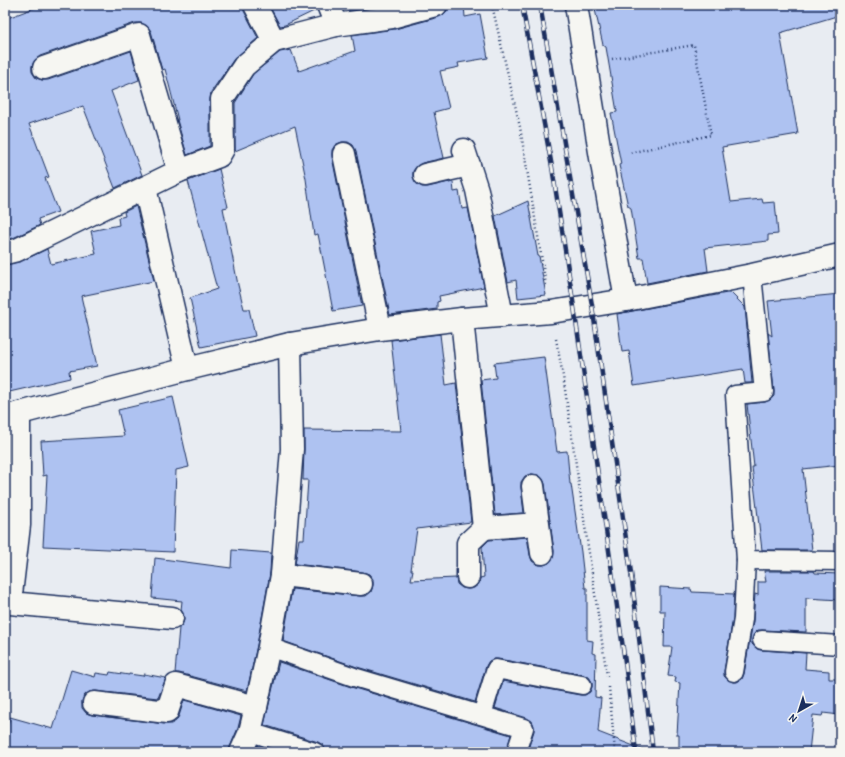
<svg xmlns="http://www.w3.org/2000/svg" width="845" height="757" font-family="'Patrick Hand',sans-serif">
<style>
.building{fill:#aec2f1;stroke:#1b2f5e}
.lines{fill:none;stroke-linecap:round;stroke-linejoin:round}
.lane-casing{stroke:#1b2f5e;stroke-width:21}
.street-casing{stroke:#1b2f5e;stroke-width:25}
.path{stroke:#1b2f5e;stroke-width:2.5;stroke-dasharray:1 3;stroke-linecap:butt}
.lane{stroke:#f6f6f2;stroke-width:18}
.street{stroke:#f6f6f2;stroke-width:22}
.rail-casing{stroke:#1b2f5e;stroke-width:4.5}
.rail{stroke:#f6f6f2;stroke-width:3;stroke-dasharray:9;stroke-linecap:butt}
</style>
<rect width="100%" height="100%" fill="#e8ecf2"/>
<filter id="ink" filterUnits="userSpaceOnUse"><feTurbulence type="fractalNoise" baseFrequency=".025" numOctaves="2"/><feDisplacementMap in="SourceGraphic" scale="8" xChannelSelector="R" yChannelSelector="G"/><feConvolveMatrix kernelMatrix="1 2 1 2 8 2 1 2 1" color-interpolation-filters="sRGB"/></filter>
<g filter="url(#ink)">
<!-- building -->
<g class="building">
<path d="M42,5H243L244,11L258,38L234,59L211,92L210,99V146L187,155L177,120H178L165,69L162,70L151,31L147,26L141,23H135L40,56L35,60L32,66V72L36,78L42,80H48L131,51L139,80L111,91L142,175L115,188L83,106L29,124L49,177L45,178L58,212L38,219L40,225L13,238L5,240V19Z"/>
<path d="M269,5H316V10L285,25L280,26Z"/>
<path d="M348,5H388L349,11Z"/>
<path d="M448,5H464L465,17L480,14L488,58L458,63L459,67L440,71L449,108L434,112L444,158L422,163L417,166L413,171V177L416,183L422,187H428L449,182V183L453,182L454,192L459,191L462,209L468,208L484,287L439,296L440,301L437,302V309L390,315L356,151L353,145L348,142H342L335,145L332,150V157L362,306L333,311L318,234L314,235L306,179L295,126L235,151V103L253,74L280,52L291,50L299,71L355,51L352,35L395,29L439,17L445,13L448,9Z"/>
<path d="M594,5H840V15L780,33L798,134L722,147L731,202L762,199L763,203L775,202L778,234L768,235V241L705,248L708,271L647,283L643,258H639L631,208L628,206L619,165L621,164L611,113L617,112L606,47L603,45Z"/>
<path d="M219,169L228,207L223,208L238,285L244,309H249L255,336L201,347L190,298L217,289L188,181Z"/>
<path d="M528,201L538,256H539L546,295L518,298L516,280L508,282L495,216Z"/>
<path d="M136,206L154,281L81,296L97,366L69,371L70,378L5,393V265L22,261L47,249L51,264L96,254L91,231L119,225L118,218L125,216L124,212Z"/>
<path d="M727,293H731L745,307L752,383H745L743,369L634,386L629,351L622,352L617,314Z"/>
<path d="M840,294V465L803,469L812,550H762L752,467H754L747,404L765,402L770,400L774,396V391L768,333L772,336L768,301Z"/>
<path d="M440,334L446,385L456,383L471,522L417,529L411,570H413L411,580L456,578L457,584L462,588L468,589L474,588L479,584L480,578L484,577L482,547L489,540L527,537L530,555L532,561L538,565H543L549,563L553,558L554,551L545,484L543,479L538,475L531,474L525,476L521,482V488L524,513L495,515L481,380L496,378L494,363L544,357L557,452L567,451L570,484H571L581,552L585,588H587V640L593,641L592,653L596,654L595,697L601,698L598,732L644,750V752H527L534,731V726L532,721L527,718L495,708L503,681L580,695H585L590,692L592,687V682L589,677L584,675L498,659H493L489,661L486,666L475,702L357,667L283,641L292,589L360,596H366L371,592L373,585V579L369,574L363,572L295,564L299,539H304L308,480H303L304,449V430L401,431L391,340Z"/>
<path d="M173,397L189,467L176,470L173,552L43,546L47,475L43,476L41,441L124,436L118,410Z"/>
<path d="M232,550L271,553L270,573L257,645L247,691L179,673H175L179,628L182,625L184,620L183,613L181,610L182,601L152,598L155,558L231,568Z"/>
<path d="M764,571H814L815,573L840,574V600L806,598V632L762,630H758L754,634L752,640V644L756,648L761,650L806,653L805,669L829,671V679H840V715L823,713L822,716L813,715L809,752H679V735H677L680,683L675,682L676,677L668,676L672,647H664L665,611H660V587L691,589L692,592L734,594L733,618L724,671V676L728,680L733,682H737L742,679L744,674L753,621L755,594L758,595V582H766Z"/>
<path d="M279,662L351,687L511,735L506,752H325V749L323,745L318,742L264,725Z"/>
<path d="M71,670L95,677L96,673L109,675L110,672L129,675V674L143,676L144,674L166,678L158,698L96,691L89,692L84,696L82,701V708L86,713L92,715L165,724H171L176,721L179,716L184,700L241,716L238,728L230,747L229,752H5V735L10,717L53,729Z"/>
<path d="M258,745L279,752H255Z"/>
</g>
<g class="lines">
<defs>
<g id="lane">
<path d="M752,275L764,392L735,395L746,560L840,561"/>
<path d="M762,640L840,645"/>
<path d="M269,647L354,677L524,728L516,752"/>
<path d="M734,672L743,619L746,560"/>
<path d="M482,715L496,669L582,685"/>
<path d="M250,732L315,752"/>
</g>
<g id="street">
<path d="M255,5L274,41"/>
<path d="M328,5L336,25"/>
<path d="M576,5L601,158L626,300"/>
<path d="M44,68L139,35L179,171"/>
<path d="M464,150L477,190L502,316"/>
<path d="M344,154L380,329"/>
<path d="M425,175L469,165"/>
<path d="M145,188L187,369"/>
<path d="M5,253L17,250L179,171L219,156L223,149L222,99L244,66L274,41L336,25L392,17L436,5"/>
<path d="M462,319L484,528L538,524L533,486"/>
<path d="M19,413V525L10,603L172,618"/>
<path d="M5,417L187,369L290,344L380,329L462,319L551,312L626,300L752,275L840,255"/>
<path d="M538,524L542,553"/>
<path d="M282,575L361,584"/>
<path d="M468,577V543L484,528"/>
<path d="M94,703L167,712L176,685L256,707"/>
<path d="M241,752L250,732L256,707L269,647L282,575L292,449L290,344"/>
</g>
</defs>
<!-- lane casing -->
<use href="#lane" class="lane-casing"/>
<!-- street casing -->
<use href="#street" class="street-casing"/>
<!-- path -->
<g class="path">
<path d="M492,5L520,127L546,285"/>
<path d="M612,59L694,45L711,135L629,153"/>
<path d="M556,339L563,376L607,676"/>
<path d="M609,687L615,752"/>
</g>
<!-- lane -->
<use href="#lane" class="lane"/>
<!-- street -->
<use href="#street" class="street"/>
<defs>
<g id="rail">
<path d="M522,5L552,167L574,307L625,662L636,752"/>
<path d="M540,5L558,108L592,305L631,573L653,752"/>
</g>
</defs>
<!-- rail casing -->
<use href="#rail" class="rail-casing"/>
<!-- rail -->
<use href="#rail" class="rail"/>
</g>
</g>
<!-- margin -->
<rect width="845" height="757" fill="none" stroke="#f6f6f2" stroke-width="20"/>
<rect x="10" y="10" width="825" height="737" fill="none" stroke="#1b2f5e" stroke-width="1.5" filter="url(#ink)"/>
<!-- north arrow -->
<g transform="translate(799 711) rotate(219)" stroke="#f6f6f2" stroke-width="3" paint-order="stroke">
<path d="M0-3L7 15L0 10L-7 15Z" fill="#1b2f5e"/>
<text y="-6" font-size="11" font-weight="bold" text-anchor="middle" fill="#1b2f5e">N</text>
</g>
</svg>
